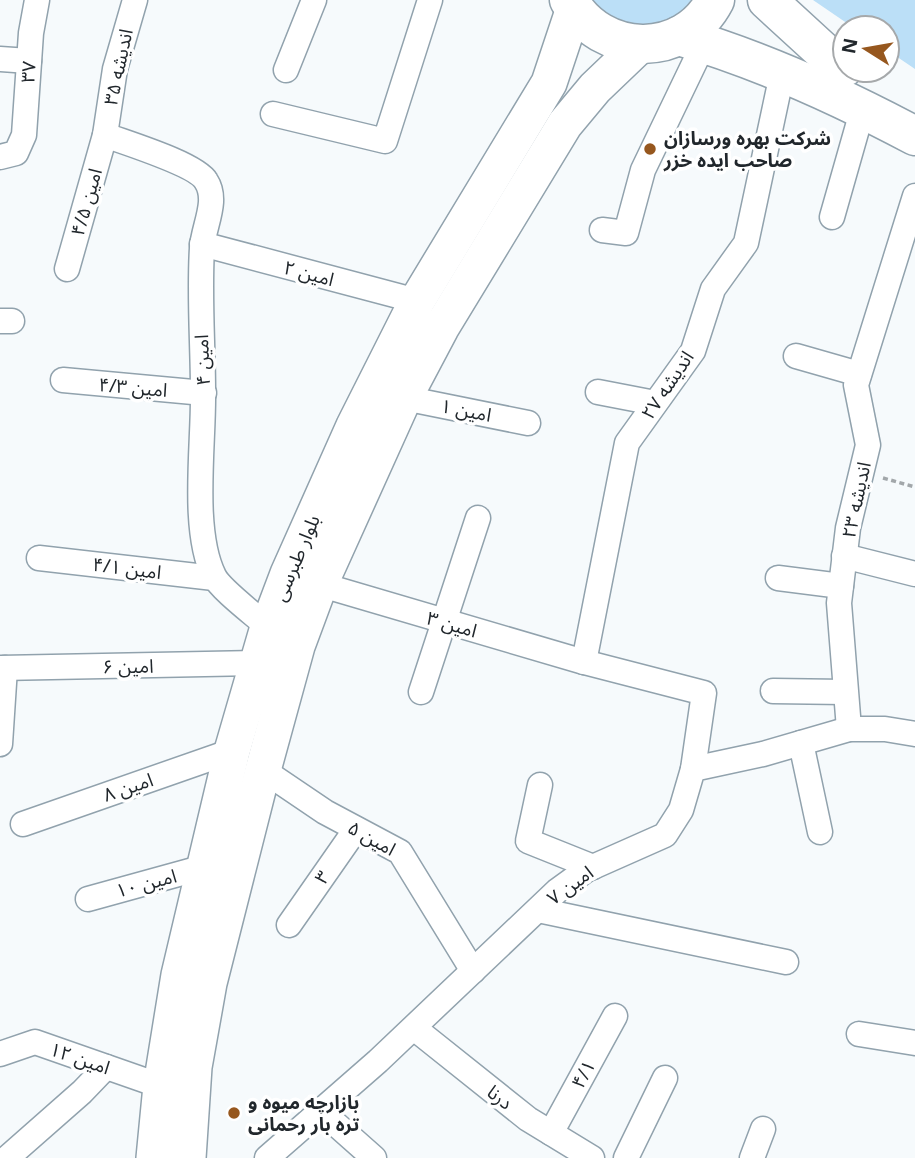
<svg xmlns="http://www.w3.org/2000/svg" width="915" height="1158" font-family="'Noto Sans','Noto Sans Arabic',sans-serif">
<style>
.green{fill:#bbdff7}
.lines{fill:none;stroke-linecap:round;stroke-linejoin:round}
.minor-casing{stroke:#91a2ad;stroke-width:27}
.secondary-casing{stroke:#91a2ad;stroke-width:38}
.primary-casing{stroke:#91a2ad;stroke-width:41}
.path{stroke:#a2a7aa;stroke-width:3.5;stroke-dasharray:5 3.5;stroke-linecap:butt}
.minor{stroke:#fff;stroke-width:24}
.secondary{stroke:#fff;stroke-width:35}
.primary{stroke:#fff;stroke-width:38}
.poi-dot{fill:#96571e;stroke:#fff;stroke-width:2.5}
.labels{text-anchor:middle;stroke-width:7;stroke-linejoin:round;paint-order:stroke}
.street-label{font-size:19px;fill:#21272c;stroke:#fff}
.poi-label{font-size:19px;font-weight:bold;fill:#21272c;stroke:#fff;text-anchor:start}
</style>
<rect width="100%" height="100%" fill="#f6fafc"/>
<!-- green -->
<g class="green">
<path d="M569,0H715L660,43Z"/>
<path d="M813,0H915V69L887,50V28H854Z"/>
</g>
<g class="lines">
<defs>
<g id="minor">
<path d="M0,59L29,61"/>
<path d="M286,70L314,0"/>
<path d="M273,114L385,141L430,0"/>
<path d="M105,135C126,143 196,164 206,181C219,201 203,227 202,248C199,296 203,344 203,392C204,443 191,530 214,576C220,589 256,616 268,627"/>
<path d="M0,157L16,153L24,135L31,33L37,0"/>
<path d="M832,217L863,108"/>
<path d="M602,230L626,233L643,170L704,43"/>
<path d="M202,244L417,301"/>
<path d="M67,269L105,135L115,69L135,0"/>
<path d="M0,321H12"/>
<path d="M796,356L859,374"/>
<path d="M63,380L204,393"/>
<path d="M598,392L655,403"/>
<path d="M404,398L528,423"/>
<path d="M844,556L915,574"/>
<path d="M39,558L214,578"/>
<path d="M778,578L841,586"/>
<path d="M305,580L584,662L704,693L693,769"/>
<path d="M584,662L627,443L693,351L713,289L746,243L782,74"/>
<path d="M0,668L257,663"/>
<path d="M773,691L845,692"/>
<path d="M421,692L478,518"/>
<path d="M849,729L839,603L848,528L868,445L856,385L915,196"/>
<path d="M801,743L820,832"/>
<path d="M0,744L5,668"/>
<path d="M263,770L325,812L400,852L473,971"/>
<path d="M540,785L528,841L593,867"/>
<path d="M23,824L232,751"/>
<path d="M88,899L204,867"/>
<path d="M538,910L786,962"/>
<path d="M289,925L356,829"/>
<path d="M414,1028L528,1119L592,1158"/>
<path d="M859,1034L915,1043"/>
<path d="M0,1054L35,1042L161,1086"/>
<path d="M321,1111L374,1158"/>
<path d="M551,1133L615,1016"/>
<path d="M7,1158L82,1092L106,1067"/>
<path d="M267,1158L378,1061L557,891L586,870L665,835L681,810L693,769L763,754L849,729H885L915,734"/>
<path d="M626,1158L665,1078"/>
<path d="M752,1158L763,1129"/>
</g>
<g id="secondary">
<path d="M154,1158L161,1086L179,975L232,751L268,627L288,574L354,426L417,301L549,83L574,8"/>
<path d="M188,1158L194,1067L209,983L263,770L297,646L320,584L404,398L441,328L565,124L595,88L640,45"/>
</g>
<g id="primary">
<path d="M569,0C601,57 684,60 715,0"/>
<path d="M767,0L827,55L845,67"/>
<path d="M679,36C761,60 840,96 915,136"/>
</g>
</defs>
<!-- minor casing -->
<use href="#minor" class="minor-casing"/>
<!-- secondary casing -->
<use href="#secondary" class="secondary-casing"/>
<!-- primary casing -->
<use href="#primary" class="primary-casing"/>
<!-- path -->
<path class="path" d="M883,478L915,487"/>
<!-- minor -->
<use href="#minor" class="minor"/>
<!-- secondary -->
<use href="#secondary" class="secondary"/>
<!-- primary -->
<use href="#primary" class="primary"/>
</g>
<!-- markers -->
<g class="poi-dot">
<circle cx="650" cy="149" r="7"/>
<circle cx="234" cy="1113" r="7"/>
</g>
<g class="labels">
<!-- street labels -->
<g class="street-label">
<text transform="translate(118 67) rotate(-78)" y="7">اندیشه ۳۵</text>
<text transform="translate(28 72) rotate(-86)" y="7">۳۷</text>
<text transform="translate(86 202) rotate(-74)" y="7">امین ۴/۵</text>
<text transform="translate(309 273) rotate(15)" y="7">امین ۲</text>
<text transform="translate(202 360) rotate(-92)" y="7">امین ۴</text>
<text transform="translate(667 385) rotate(-56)" y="7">اندیشه ۲۷</text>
<text transform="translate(133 387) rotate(5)" y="7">۴/۳ امین</text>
<text transform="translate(466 410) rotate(11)" y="7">امین ۱</text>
<text transform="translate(856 500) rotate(-78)" y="7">اندیشه ۲۳</text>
<text transform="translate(296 558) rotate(-67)" y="7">بلوار طبرسی</text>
<text transform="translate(127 568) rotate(7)" y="7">امین ۴/۱</text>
<text transform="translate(452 624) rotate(16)" y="7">امین ۳</text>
<text transform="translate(128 666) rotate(-1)" y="7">امین ۶</text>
<text transform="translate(128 787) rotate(-19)" y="7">امین ۸</text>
<text transform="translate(372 838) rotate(29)" y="7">امین ۵</text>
<text transform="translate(322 877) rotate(-55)" y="7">۳</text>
<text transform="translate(146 883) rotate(-15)" y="7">امین ۱۰</text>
<text transform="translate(570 885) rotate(-36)" y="7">امین ۷</text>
<text transform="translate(80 1058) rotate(19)" y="7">امین ۱۲</text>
<text transform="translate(583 1074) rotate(-61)" y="7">۴/۱</text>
<text transform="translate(500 1097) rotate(38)" y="7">درنا</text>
</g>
<!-- poi labels -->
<g class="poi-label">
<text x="664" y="145">شرکت بهره ورسازان<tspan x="664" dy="22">صاحب ایده خزر</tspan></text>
<text x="248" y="1109">بازارچه میوه و<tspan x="248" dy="22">تره بار رحمانی</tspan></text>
</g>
</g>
<!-- north arrow -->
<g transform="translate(866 49) rotate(281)"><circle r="33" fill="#ffffff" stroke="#a6a9ab" stroke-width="2"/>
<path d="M0-5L12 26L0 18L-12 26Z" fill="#96571e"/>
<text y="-10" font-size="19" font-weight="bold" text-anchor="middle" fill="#21272c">N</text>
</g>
</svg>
